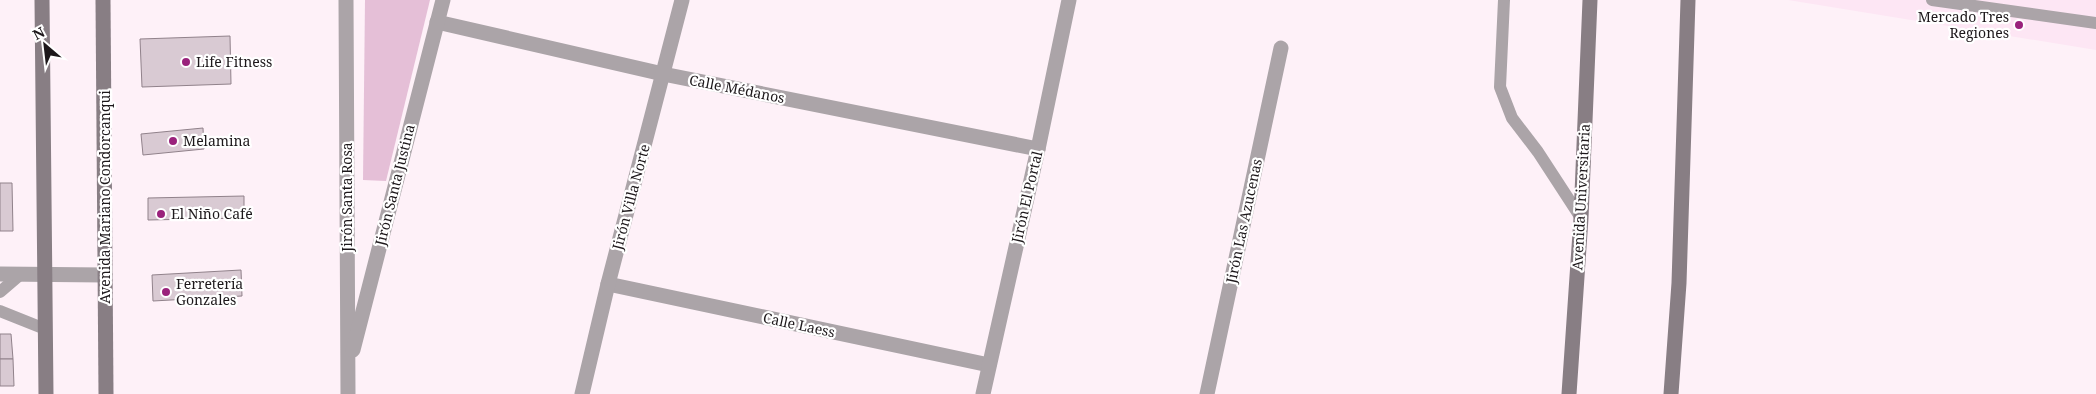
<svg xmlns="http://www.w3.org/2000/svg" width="2096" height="394" font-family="'Noto Serif',serif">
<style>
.built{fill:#fde6f4}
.green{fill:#e5bfd7}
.building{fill:#d9cad3;stroke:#91828b}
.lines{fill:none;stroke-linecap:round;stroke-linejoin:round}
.service{stroke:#aba4a8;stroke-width:12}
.minor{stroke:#aba4a8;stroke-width:15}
.secondary{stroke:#887e84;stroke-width:15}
.poi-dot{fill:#9a227c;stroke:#fff;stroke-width:2}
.labels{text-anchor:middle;stroke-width:4.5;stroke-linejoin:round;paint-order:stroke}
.poi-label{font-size:14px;fill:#1d181b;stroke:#fff;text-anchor:start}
.street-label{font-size:14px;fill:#1d181b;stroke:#fff}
</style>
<rect width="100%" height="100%" fill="#fef1f8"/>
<!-- built -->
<path class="built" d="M1788,0H2096V50Z"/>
<!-- green -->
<path class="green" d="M365,0H430L386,181L363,180Z"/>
<!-- building -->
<g class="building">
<path d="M230,36L231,84L142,87L140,39Z"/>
<path d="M203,128L204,149L143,155L141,134Z"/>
<path d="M0,183H12L13,231H0Z"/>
<path d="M244,196V218L148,220V198Z"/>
<path d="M241,270L242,296L153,301L152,275Z"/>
<path d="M0,334H11L13,359H0Z"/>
<path d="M0,359H13L14,386H0Z"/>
</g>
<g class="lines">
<!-- service -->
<g class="service">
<path d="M1504,0L1500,87L1512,118L1538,152L1581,218"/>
<path d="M1932,0L2096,23"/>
<path d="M0,292L21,274"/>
<path d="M0,311L45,329"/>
</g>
<!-- minor -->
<g class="minor">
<path d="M346,0L348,394"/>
<path d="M437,22L663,74L1038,149"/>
<path d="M0,274L105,275"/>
<path d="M608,284L989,365"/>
<path d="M353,350L443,0"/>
<path d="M582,394L608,284L682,0"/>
<path d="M983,394L1038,149L1069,0"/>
<path d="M1207,394L1281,48"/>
</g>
<!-- secondary -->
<g class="secondary">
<path d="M42,0L46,394"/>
<path d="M103,0L106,394"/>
<path d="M1569,394L1581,218L1590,0"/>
<path d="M1671,394L1679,283L1688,0"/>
</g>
</g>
<!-- markers -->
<g class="poi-dot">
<circle cx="2019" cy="25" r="5"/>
<circle cx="186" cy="62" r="5"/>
<circle cx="173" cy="141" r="5"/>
<circle cx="161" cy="214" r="5"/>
<circle cx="166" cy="292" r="5"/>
</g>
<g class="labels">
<!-- poi labels -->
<g class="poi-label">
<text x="2009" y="22" text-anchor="end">Mercado Tres<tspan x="2009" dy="16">Regiones</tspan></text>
<text x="196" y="67">Life Fitness</text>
<text x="183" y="146">Melamina</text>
<text x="171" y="219">El Niño Café</text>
<text x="176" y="289">Ferretería<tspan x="176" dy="16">Gonzales</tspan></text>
</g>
<!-- street labels -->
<g class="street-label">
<text transform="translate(737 89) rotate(11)" y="5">Calle Médanos</text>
<text transform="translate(395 185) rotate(-76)" y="5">Jirón Santa Justina</text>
<text transform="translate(105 197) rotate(-90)" y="5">Avenida Mariano Condorcanqui</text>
<text transform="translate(347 197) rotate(-90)" y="5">Jirón Santa Rosa</text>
<text transform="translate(631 197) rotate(-75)" y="5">Jirón Villa Norte</text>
<text transform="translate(1027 197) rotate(-77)" y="5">Jirón El Portal</text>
<text transform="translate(1581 197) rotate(-87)" y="5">Avenida Universitaria</text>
<text transform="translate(1244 221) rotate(-78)" y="5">Jirón Las Azucenas</text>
<text transform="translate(799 325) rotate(12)" y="5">Calle Laess</text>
</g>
</g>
<!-- north arrow -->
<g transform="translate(45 45) rotate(332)" stroke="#ffffff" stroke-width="4" paint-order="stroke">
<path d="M0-4L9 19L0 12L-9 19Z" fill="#1d181b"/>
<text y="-8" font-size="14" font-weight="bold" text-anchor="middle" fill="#1d181b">N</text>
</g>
</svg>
